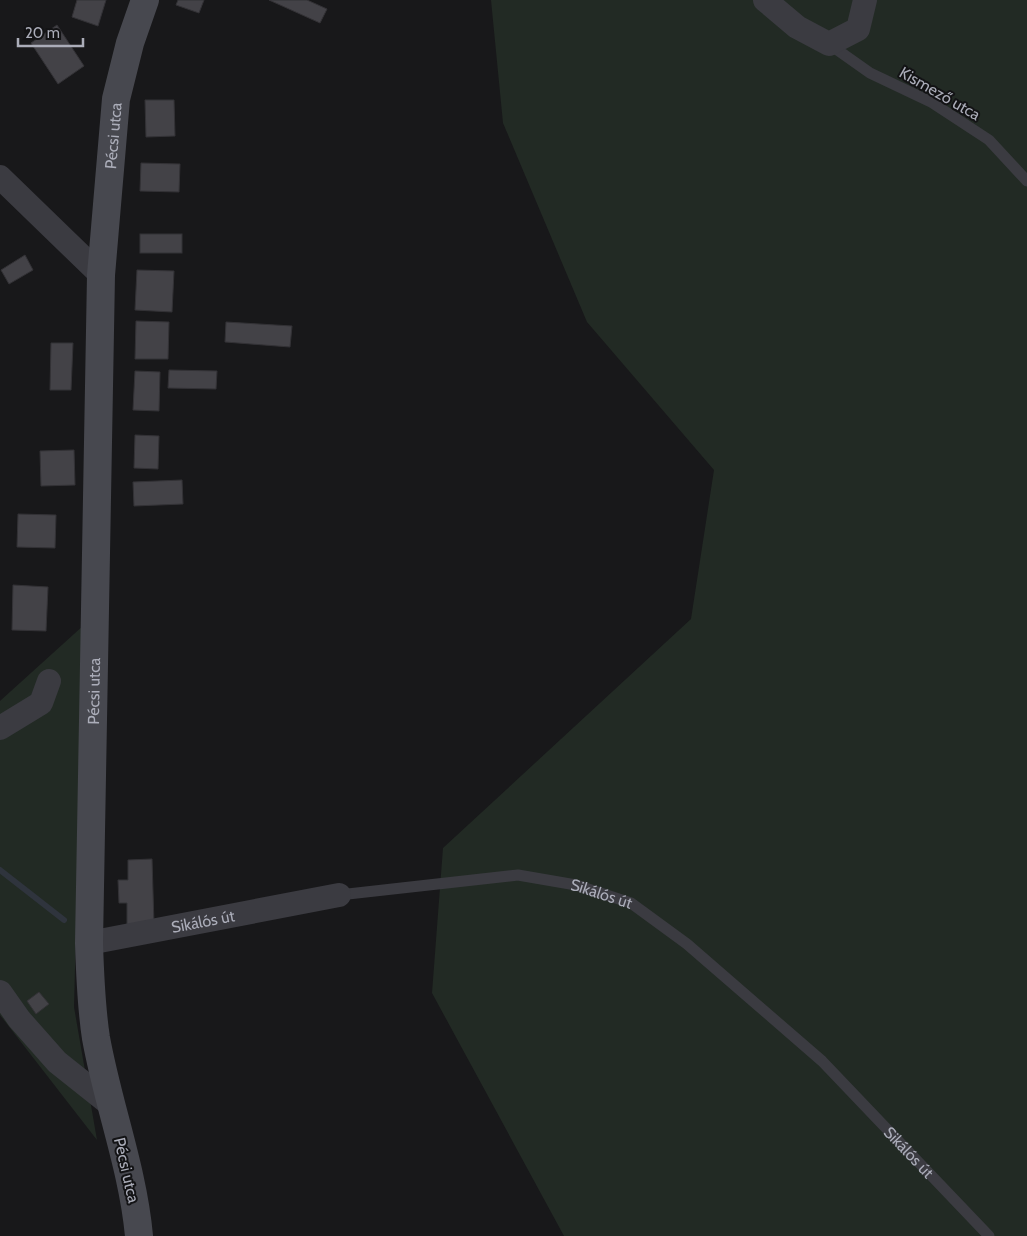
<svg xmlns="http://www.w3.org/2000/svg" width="1027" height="1236" font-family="Cabin,sans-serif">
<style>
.green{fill:#222a24}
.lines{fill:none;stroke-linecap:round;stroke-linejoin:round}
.stream{stroke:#2f343d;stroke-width:6}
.building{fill:#434247;stroke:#333236}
.lane{stroke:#3b3b41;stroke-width:11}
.street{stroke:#3b3b41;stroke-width:24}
.secondary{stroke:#47484f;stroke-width:28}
.labels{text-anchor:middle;stroke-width:4;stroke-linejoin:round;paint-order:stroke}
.street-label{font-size:16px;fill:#abadb9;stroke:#131315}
</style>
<rect width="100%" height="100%" fill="#18181a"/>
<!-- green -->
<g class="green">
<path d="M491,0H1027V1236H564L432,993L443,848L691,619L714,470L587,322L503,123Z"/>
<path d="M84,625L74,1007L97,1140L0,1015V701Z"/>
</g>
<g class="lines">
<!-- stream -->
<path class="stream" d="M0,870L64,920"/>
</g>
<!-- building -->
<g class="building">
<path d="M77,0H106L98,26L72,17Z"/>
<path d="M178,0H204L199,13L176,5Z"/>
<path d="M269,0H307L327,9L320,23Z"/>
<path d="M57,25L84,66L58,84L31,43Z"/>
<path d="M145,100H174L175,136L146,137Z"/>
<path d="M141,163L180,164L179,192L140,191Z"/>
<rect x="140" y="234" width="42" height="19"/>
<path d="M25,255L33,270L9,284L1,270Z"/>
<path d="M137,270L174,271L172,312L135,310Z"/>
<path d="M136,321L169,322L168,359H135Z"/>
<path d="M226,322L292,326L290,347L225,342Z"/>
<path d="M51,343H73L71,390H50Z"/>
<path d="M169,370L217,371L216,389L168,388Z"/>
<path d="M135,371L160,372L159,411L133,410Z"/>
<path d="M135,435L159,436L158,469L134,468Z"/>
<path d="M74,450L75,485L41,486L40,451Z"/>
<path d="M182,480L183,504L134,506L133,482Z"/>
<path d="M18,514L56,515L55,548L17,547Z"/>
<path d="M13,585L48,587L46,631L12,630Z"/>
<path d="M152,859L154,925L127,926V903H119L118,880H128V860Z"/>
<path d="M39,992L49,1004L36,1014L27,1001Z"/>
</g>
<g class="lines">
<!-- lane -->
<g class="lane">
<path d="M829,44L870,73L931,102L989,140L1027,181"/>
<path id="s1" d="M339,895L518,875L576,885L631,903L687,944L822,1061L989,1236"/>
</g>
<!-- street -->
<g class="street">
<path d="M765,0L797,27L829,44L858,29L865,0"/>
<path d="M0,177L101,275"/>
<path d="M0,728L41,703L49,681"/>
<path id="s2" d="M89,943L339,895"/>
<path d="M0,992L19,1019L57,1062L111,1105"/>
</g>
<!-- secondary -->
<path class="secondary" id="s3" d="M139,1236C133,1169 108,1105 96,1038C91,1006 90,975 89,943L101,275L116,99L130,43L145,0"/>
</g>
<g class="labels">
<!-- street labels -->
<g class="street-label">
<text transform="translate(940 93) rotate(30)" y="6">Kismező utca</text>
<text dy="6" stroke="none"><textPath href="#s3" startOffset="1106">Pécsi utca</textPath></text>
<text dy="6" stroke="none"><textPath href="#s3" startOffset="550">Pécsi utca</textPath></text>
<text dy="6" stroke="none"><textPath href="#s1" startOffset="266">Sikálós út</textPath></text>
<text dy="6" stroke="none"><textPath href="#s2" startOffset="116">Sikálós út</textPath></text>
<text dy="6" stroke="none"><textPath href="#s1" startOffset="671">Sikálós út</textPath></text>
<text transform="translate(127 1170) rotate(77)" y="6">Pécsi utca</text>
</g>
</g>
<!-- scale -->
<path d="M18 38v8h65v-8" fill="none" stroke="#abadb9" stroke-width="2.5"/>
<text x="25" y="38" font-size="15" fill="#abadb9" stroke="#131315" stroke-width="4" paint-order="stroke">20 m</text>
</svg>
